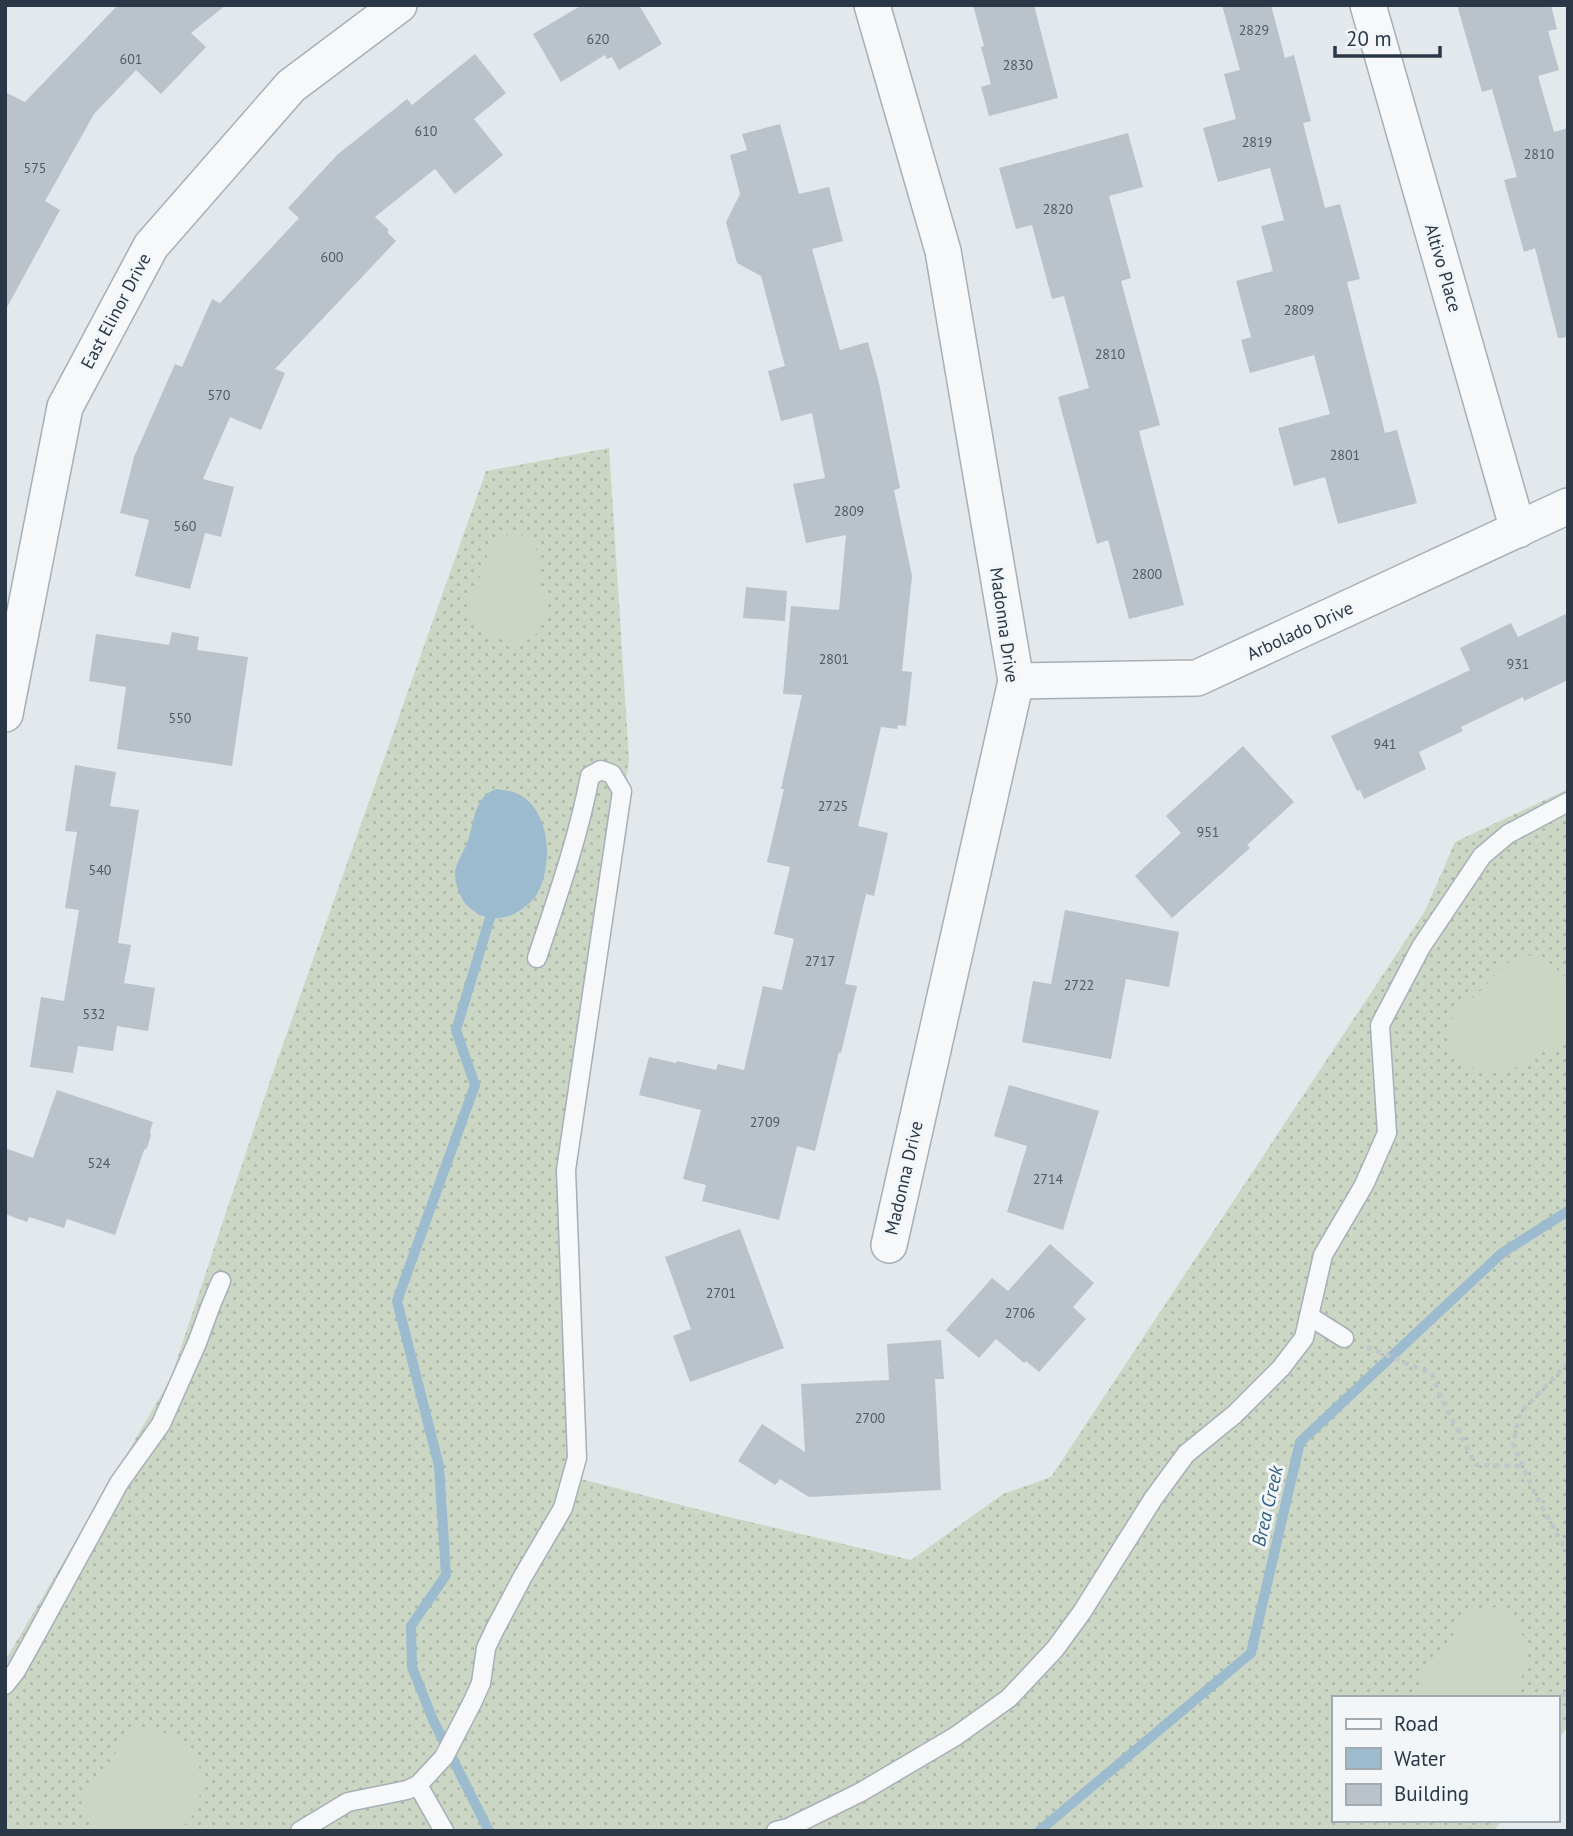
<svg xmlns="http://www.w3.org/2000/svg" width="1573" height="1836" font-family="'PT Sans',sans-serif">
<style>
.grass{fill:url(#grass-dots)}
.garden{fill:#cbd7c4}
.water{fill:#9cbbce}
.lines{fill:none;stroke-linecap:round;stroke-linejoin:round}
.stream{stroke:#9cbbce;stroke-width:10}
.building{fill:#bac2ca}
.lane-casing{stroke:#a7afb7;stroke-width:21}
.street-casing{stroke:#a7afb7;stroke-width:38}
.path{stroke:#c1c6cb;stroke-width:4.5;stroke-dasharray:5 5;stroke-linecap:butt}
.lane{stroke:#f6f8fa;stroke-width:18}
.street{stroke:#f6f8fa;stroke-width:35}
.labels{text-anchor:middle;stroke-width:6;stroke-linejoin:round;paint-order:stroke}
.number-label{font-size:14px;fill:#4d5a67}
.street-label{font-size:18px;fill:#293746;stroke:#f3f6f9}
.water-label{font-size:19px;font-style:italic;fill:#305d7d;stroke:#f3f6f9}
</style>
<defs>
<pattern id="grass-dots" width="8" height="8" patternUnits="userSpaceOnUse" patternTransform="scale(1.75)"><rect width="8" height="8" fill="#cbd7c4"/><path d="M2 2h.1M6 6h.1" fill="none" stroke="#aeb9aa" stroke-width="1.8" stroke-linecap="round"/></pattern>
</defs>
<rect width="100%" height="100%" fill="#e3e8ec"/>
<!-- grass -->
<path class="grass" d="M609,448L629,759L571,1173L581,1351V1479L712,1513L911,1560L1003,1494L1051,1477L1425,911L1455,842L1568,789V1726L1557,1741V1698H1333V1820H1502L1494,1831H5V1661L170,1380L270,1081L486,471Z"/>
<!-- garden -->
<g class="garden">
<path d="M514,533C544,539 537,561 540,584C541,591 545,598 546,605C547,612 543,620 540,626C530,655 493,638 477,624C457,606 472,589 483,572C487,567 486,563 487,557C489,544 502,536 514,533Z"/>
<path d="M1527,955L1547,961L1568,979C1568,994 1572,1026 1564,1038C1556,1049 1547,1048 1537,1054C1525,1061 1518,1069 1504,1072C1478,1078 1439,1056 1449,1025C1453,1012 1467,1003 1477,994C1495,978 1502,960 1527,955Z"/>
<path d="M1496,1607C1514,1619 1524,1626 1524,1649C1524,1663 1525,1680 1514,1690C1501,1702 1442,1698 1423,1698L1420,1687L1425,1667L1452,1638L1458,1622L1463,1616L1470,1612Z"/>
<path d="M138,1729C183,1728 214,1763 196,1807C193,1815 191,1821 184,1825C177,1828 170,1827 163,1829C141,1834 115,1831 93,1831L81,1806L83,1796L87,1787L102,1773L129,1733Z"/>
</g>
<!-- water -->
<path class="water" d="M496,789C504,790 514,791 522,796C551,815 553,866 537,894C534,900 528,904 522,909C503,923 480,921 465,903C459,895 455,883 455,873C456,864 461,856 465,848C473,832 472,812 483,798C486,793 491,792 496,789Z"/>
<g class="lines">
<!-- stream -->
<g class="stream">
<path d="M489,1831L433,1720L412,1667L411,1626L446,1575L439,1466L397,1301L475,1085L456,1030L490,918"/>
<path d="M1039,1831L1251,1653L1300,1442L1502,1253L1568,1211"/>
</g>
</g>
<!-- building -->
<g class="building">
<path d="M118,5H226L191,33L206,47L161,94L136,70L94,114L45,201L60,210L5,311V92L25,102Z"/>
<path d="M582,5H639L662,44L619,70L612,57L607,59L605,55L561,82L533,34Z"/>
<path d="M973,5H1034L1058,98L989,116L981,87L991,84L981,47L984,46Z"/>
<path d="M1222,5H1271L1285,58L1294,55L1311,121L1303,123L1325,208L1340,204L1360,279L1347,282L1385,433L1397,430L1417,503L1338,524L1325,477L1294,486L1278,428L1330,414L1314,355L1250,373L1241,340L1251,337L1236,281L1273,271L1261,226L1284,220L1270,168L1218,182L1203,128L1236,119L1224,74L1240,70Z"/>
<path d="M1457,5H1551L1557,29L1548,31L1559,70L1538,76L1554,132L1568,128V337L1558,338L1535,248L1524,252L1504,180L1517,177L1492,89L1482,92Z"/>
<path d="M475,54L506,93L474,119L503,155L455,194L435,169L375,217L389,230L387,232L396,241L275,369L285,373L261,430L230,417L203,479L234,487L221,537L205,533L190,589L135,576L149,520L120,513L134,457L175,364L182,367L212,299L220,303L299,218L288,208L337,155L407,99L412,105Z"/>
<path d="M780,124L799,194L829,187L843,241L812,249L840,350L868,342L879,383L900,488L894,490L912,576L902,671L912,672L906,726L898,725L897,729L881,727L858,826L888,833L874,896L866,894L845,984L857,986L841,1053L839,1052L815,1151L797,1146L779,1220L702,1201L706,1185L683,1179L701,1110L639,1095L649,1057L676,1063L677,1061L716,1070L718,1064L744,1070L763,986L782,990L794,939L774,934L790,867L767,862L784,789H781L802,695L783,694L791,606L839,610L846,535L806,543L793,484L825,478L812,413L781,421L768,371L785,366L761,276L737,263L726,222L740,194L730,155L747,150L742,134Z"/>
<path d="M1128,133L1143,187L1109,196L1131,278L1121,281L1160,425L1139,431L1184,605L1129,619L1108,540L1097,544L1058,397L1089,388L1064,296L1052,299L1032,225L1016,229L999,168Z"/>
<path d="M746,587L787,591L785,621L743,618Z"/>
<path d="M1568,613V680L1524,701L1523,697L1461,727L1463,731L1419,752L1426,769L1364,799L1360,790L1357,791L1331,736L1470,670L1460,648L1511,623L1518,637Z"/>
<path d="M172,632L199,637L197,650L248,657L232,766L117,749L126,687L89,681L96,634L169,645Z"/>
<path d="M1243,746L1294,802L1247,845L1250,848L1172,918L1135,876L1181,833L1166,816Z"/>
<path d="M75,765L116,772L110,806L139,810L118,943L131,945L124,983L155,988L148,1031L117,1026L113,1051L78,1046L73,1073L30,1067L41,997L64,1001L79,910L65,908L77,832L65,831Z"/>
<path d="M1065,910L1179,932L1169,987L1126,979L1111,1059L1022,1042L1033,981L1051,984Z"/>
<path d="M1009,1085L1099,1111L1063,1230L1007,1212L1027,1146L994,1136Z"/>
<path d="M57,1090L153,1122L150,1131L151,1135L147,1148L144,1150L115,1235L67,1219L64,1228L29,1217L27,1222L5,1214V1148L33,1158Z"/>
<path d="M740,1229L784,1348L690,1382L673,1336L691,1329L665,1257Z"/>
<path d="M1050,1244L1094,1283L1073,1307L1086,1319L1039,1372L1026,1361L1024,1363L996,1339L979,1358L946,1330L992,1278L1008,1291Z"/>
<path d="M941,1340L944,1379H935L941,1490L809,1497L780,1479L775,1485L738,1461L762,1424L805,1452L801,1384L889,1380L887,1344Z"/>
</g>
<g class="lines">
<defs>
<g id="lane">
<path d="M1309,1316L1344,1338"/>
<path d="M5,1685L16,1671L36,1635L119,1483L161,1424L197,1343L211,1305L221,1281"/>
<path d="M418,1785L444,1831"/>
<path d="M300,1831L348,1802L407,1790L418,1785L444,1757L473,1701L481,1683L486,1648L495,1629L522,1578L563,1508L577,1458L566,1170L622,791L612,774L601,770L590,776C578,839 557,898 537,958"/>
<path d="M776,1831L788,1828L861,1792L956,1736L1009,1698L1055,1649L1082,1612L1153,1499L1186,1454L1235,1414L1281,1368L1304,1338L1323,1255L1364,1185L1387,1133L1380,1025L1421,947L1482,856L1508,834L1568,802"/>
</g>
<g id="street">
<path d="M872,5L943,251L1016,681L889,1245"/>
<path d="M1368,5L1518,530"/>
<path d="M1016,681L1197,678L1568,506"/>
<path d="M5,714L65,407L151,246L291,86L399,5"/>
</g>
</defs>
<!-- lane casing -->
<use href="#lane" class="lane-casing"/>
<!-- street casing -->
<use href="#street" class="street-casing"/>
<!-- path -->
<g class="path">
<path d="M1367,1347L1432,1374L1442,1400L1476,1465L1523,1466"/>
<path d="M1568,1363L1520,1413L1513,1444L1536,1496L1568,1554"/>
<path d="M1557,1705L1568,1687"/>
<path d="M1468,1831L1477,1820"/>
</g>
<!-- lane -->
<use href="#lane" class="lane"/>
<!-- street -->
<use href="#street" class="street"/>
</g>
<g class="labels">
<!-- number labels -->
<g class="number-label">
<text x="1254" y="35">2829</text>
<text x="598" y="44">620</text>
<text x="131" y="64">601</text>
<text x="1018" y="70">2830</text>
<text x="426" y="136">610</text>
<text x="1257" y="147">2819</text>
<text x="1539" y="159">2810</text>
<text x="35" y="173">575</text>
<text x="1058" y="214">2820</text>
<text x="332" y="262">600</text>
<text x="1299" y="315">2809</text>
<text x="1110" y="359">2810</text>
<text x="219" y="400">570</text>
<text x="1345" y="460">2801</text>
<text x="849" y="516">2809</text>
<text x="185" y="531">560</text>
<text x="1147" y="579">2800</text>
<text x="834" y="664">2801</text>
<text x="1518" y="669">931</text>
<text x="180" y="723">550</text>
<text x="1385" y="749">941</text>
<text x="833" y="811">2725</text>
<text x="1208" y="837">951</text>
<text x="100" y="875">540</text>
<text x="820" y="966">2717</text>
<text x="1079" y="990">2722</text>
<text x="94" y="1019">532</text>
<text x="765" y="1127">2709</text>
<text x="99" y="1168">524</text>
<text x="1048" y="1184">2714</text>
<text x="721" y="1298">2701</text>
<text x="1020" y="1318">2706</text>
<text x="870" y="1423">2700</text>
</g>
<!-- street labels -->
<g class="street-label">
<text transform="translate(1443 268) rotate(74)" y="6">Altivo Place</text>
<text transform="translate(116 311) rotate(-62)" y="6">East Elinor Drive</text>
<text transform="translate(1004 625) rotate(82)" y="6">Madonna Drive</text>
<text transform="translate(1300 631) rotate(-25)" y="6">Arbolado Drive</text>
<text transform="translate(904 1178) rotate(-77)" y="6">Madonna Drive</text>
</g>
<!-- water labels -->
<g class="water-label">
<text transform="translate(1267 1506) rotate(-77)" y="7">Brea Creek</text>
</g>
</g>
<!-- border -->
<rect width="1573" height="1836" fill="none" stroke="#293746" stroke-width="14"/>
<!-- legend -->
<rect x="1332" y="1696" width="228" height="126" fill="#f3f6f9" stroke="#a2aab1" stroke-width="2"/>
<rect x="1346" y="1719" width="35" height="10" fill="#f6f8fa" stroke="#a2aab1" stroke-width="2"/>
<text x="1394" y="1731" font-size="21" fill="#293746">Road</text>
<rect x="1346" y="1748" width="35" height="21" fill="#9cbbce" stroke="#a2aab1" stroke-width="2"/>
<text x="1394" y="1766" font-size="21" fill="#293746">Water</text>
<rect x="1346" y="1784" width="35" height="21" fill="#bac2ca" stroke="#a2aab1" stroke-width="2"/>
<text x="1394" y="1801" font-size="21" fill="#293746">Building</text>
<!-- scale -->
<path d="M1335 46v10h105v-10" fill="none" stroke="#293746" stroke-width="3.5"/>
<text x="1346" y="46" font-size="21" fill="#293746" stroke="#f3f6f9" stroke-width="5" paint-order="stroke">20 m</text>
</svg>
